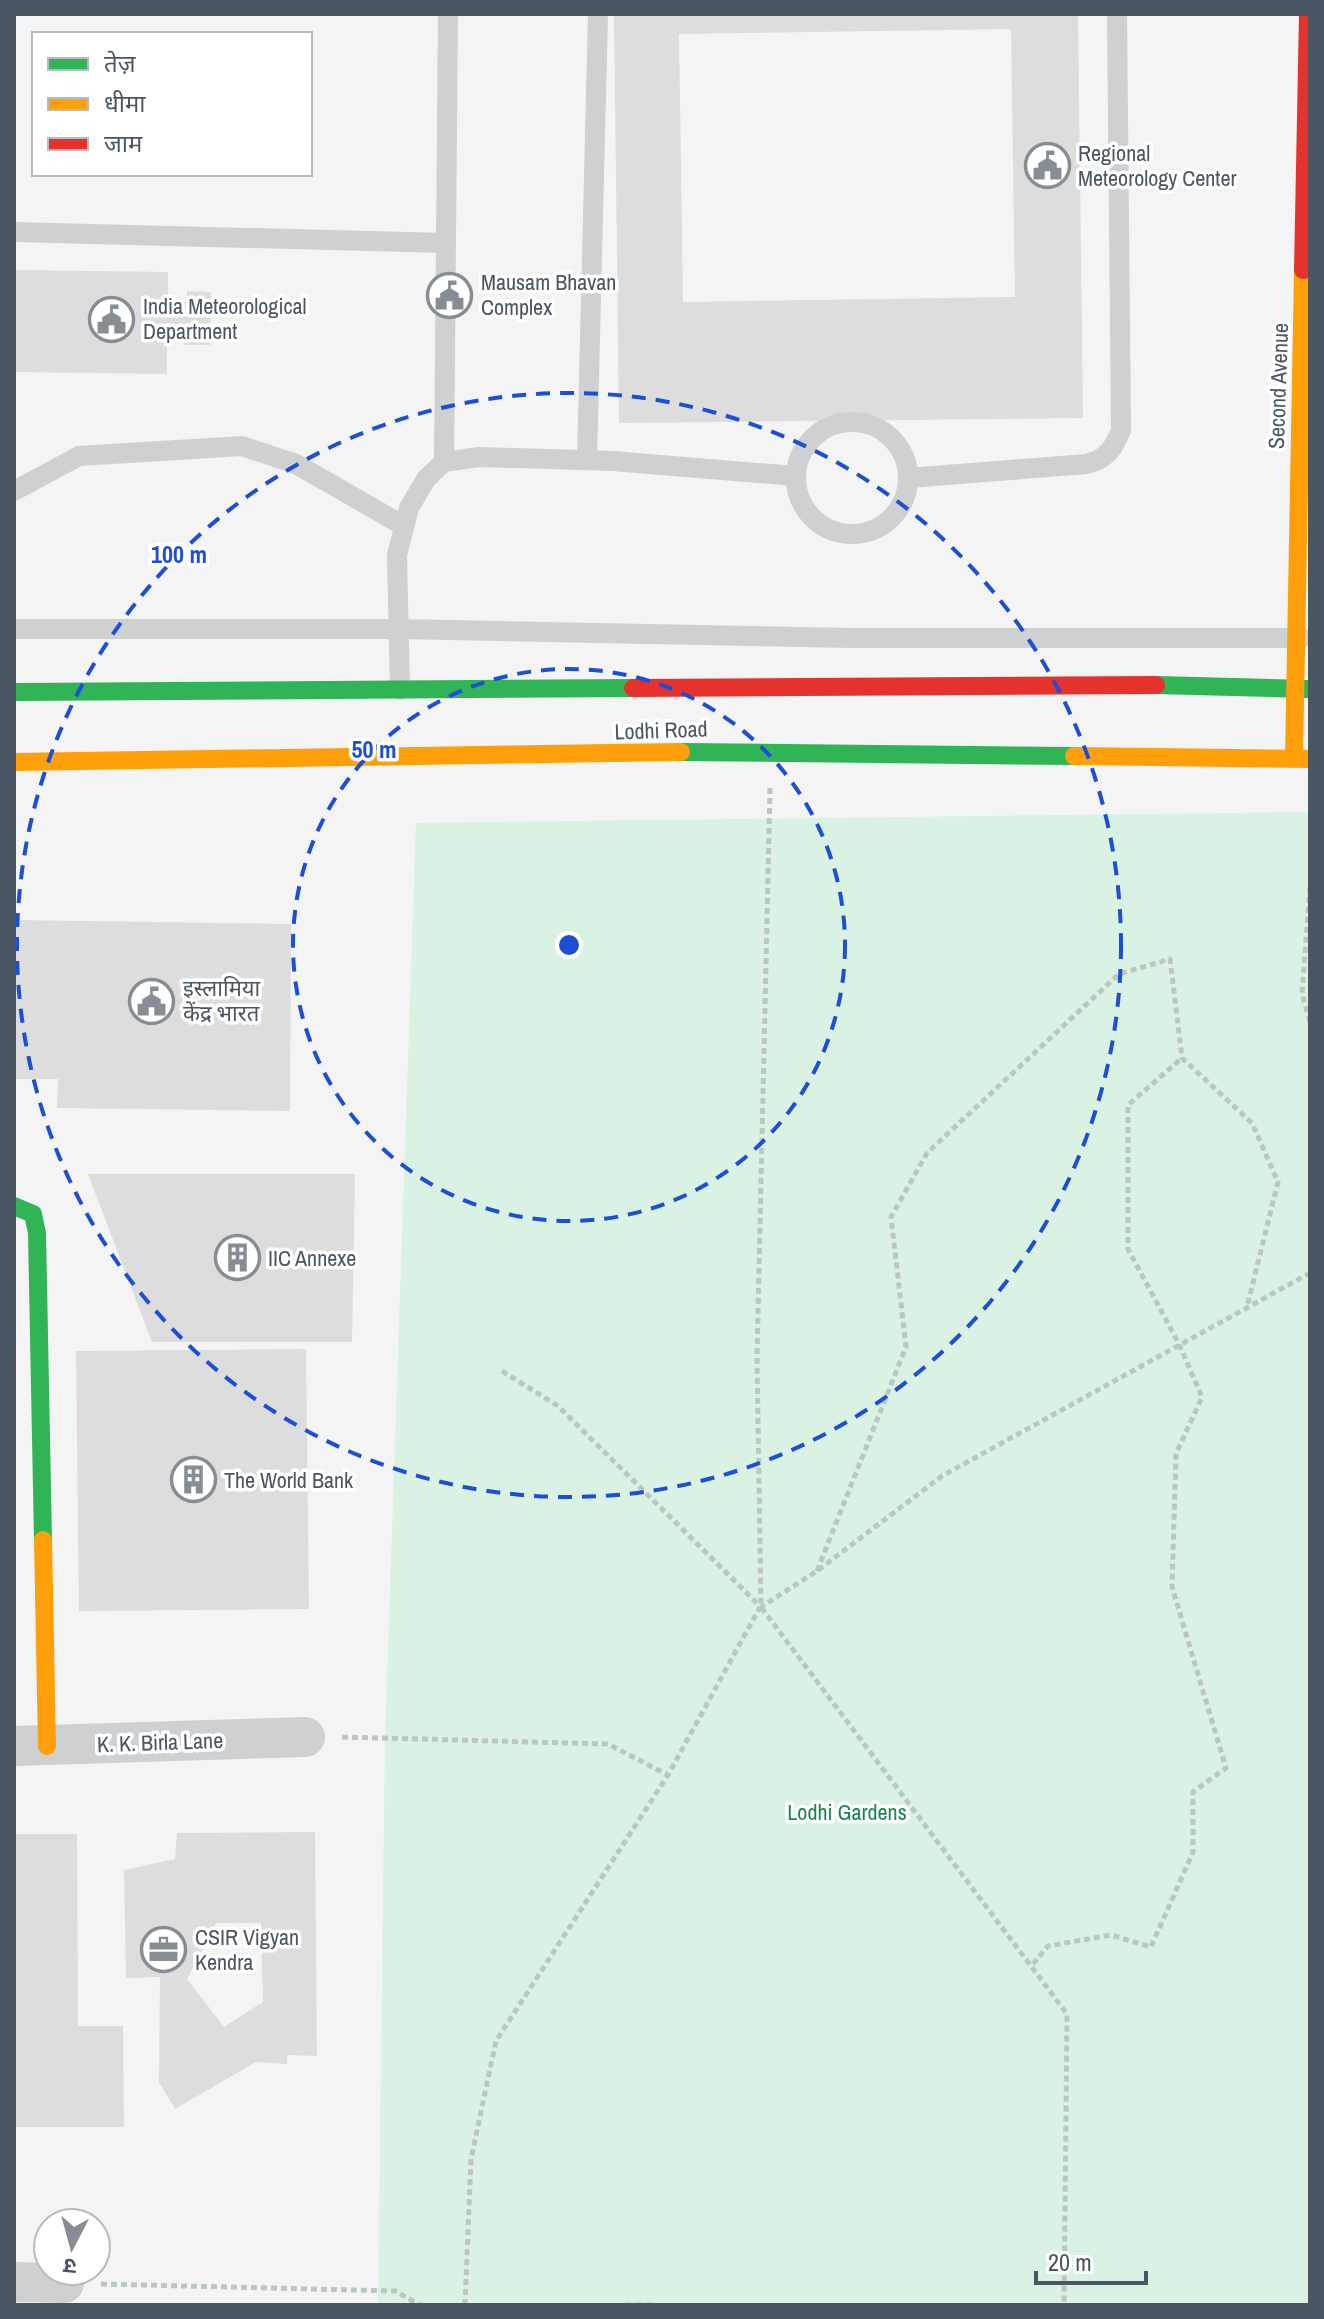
<svg xmlns="http://www.w3.org/2000/svg" width="1324" height="2319" font-family="'Archivo Narrow','Noto Sans Devanagari',sans-serif">
<style>
.green{fill:#d9f2e3}
.building{fill:#ddddde;fill-rule:evenodd}
.lines{fill:none;stroke-linecap:round;stroke-linejoin:round}
.path{stroke:#bcc7c4;stroke-width:5;stroke-dasharray:6 4;stroke-linecap:butt}
.lane{stroke:#ced0d2;stroke-width:20}
.street{stroke:#ced0d2;stroke-width:40}
.fast{stroke:#30b455;stroke-width:18}
.slow{stroke:#ff9f0a;stroke-width:18}
.jam{stroke:#e5322d;stroke-width:18}
.ring{fill:none;stroke:#1d4ed8;stroke-width:4;stroke-dasharray:14 10}
.labels{text-anchor:middle;stroke-width:7;stroke-linejoin:round;paint-order:stroke}
.poi-label{font-size:22px;fill:#4a5661;stroke:#fff;text-anchor:start}
.street-label{font-size:22px;fill:#4a5661;stroke:#fff}
.park-label{font-size:22px;fill:#17864f;stroke:#fff}
.centre{fill:#1d4ed8;stroke:#fff;stroke-width:4}
.ring-label{font-size:24px;text-anchor:middle;font-weight:bold;fill:#1d4ed8;stroke:#fff;stroke-width:7;stroke-linejoin:round;paint-order:stroke}
</style>
<rect width="100%" height="100%" fill="#f4f4f4"/>
<!-- green -->
<path class="green" d="M1310,812V2305H378L385,1738L416,823Z"/>
<!-- building -->
<g class="building">
<path d="M614,14H1078L1083,418L619,423ZM1011,29L1015,297L683,302L679,34Z"/>
<path d="M14,270L168,272V301L187,302V291L211,292L210,345H184L183,337H167V374L14,372Z"/>
<path d="M14,920L291,924L290,1111L57,1108L58,1079H14Z"/>
<path d="M88,1174H355L352,1342H152Z"/>
<path d="M306,1349L309,1609L79,1611L76,1351Z"/>
<path d="M315,1832L317,2056L287,2055V2064L256,2062L175,2109L159,2082L160,1977L126,1978L124,1870L175,1859L177,1833ZM216,1923H261L263,2002L224,2027L187,1979Z"/>
<path d="M14,1834H77L78,2026H123L124,2127H14Z"/>
</g>
<g class="lines">
<!-- path -->
<g class="path">
<path d="M770,788L757,1357L761,1607L1067,2014L1064,2305"/>
<path d="M1310,887L1302,994L1310,1022"/>
<path d="M502,1371L558,1406L761,1607L817,1571L942,1476L1310,1273"/>
<path d="M817,1571L906,1347L891,1217L927,1153L1119,974L1170,959L1182,1058L1252,1123L1278,1182L1247,1307"/>
<path d="M342,1737L608,1744L668,1775"/>
<path d="M1033,1964L1048,1946L1111,1935L1151,1947L1193,1852V1792L1226,1768L1172,1587L1176,1454L1202,1397L1179,1344L1128,1249V1105L1182,1058"/>
<path d="M101,2284L395,2291L420,2305"/>
<path d="M465,2305L471,2159L496,2041L668,1775L760,1607"/>
<path d="M625,2305H653"/>
</g>
<!-- lane -->
<g class="lane">
<path d="M14,232L446,243"/>
<circle cx="852" cy="478" r="56"/>
<path d="M587,460L598,14"/>
<path d="M444,462L448,14"/>
<path d="M908,478L1087,464C1107,458 1113,450 1121,430L1117,14"/>
<path d="M14,491L79,456L242,446L296,464L404,526"/>
<path d="M14,629H400L852,638H1302"/>
<path d="M400,690L397,555L409,508L426,479L444,462L479,457L613,461L795,476"/>
</g>
<!-- street -->
<g class="street">
<path d="M14,1746L305,1737"/>
<path d="M14,2282L64,2283"/>
</g>
<!-- fast -->
<g class="fast">
<path d="M1156,685L1310,689"/>
<path d="M14,692L633,688"/>
<path d="M681,752L1074,756"/>
<path d="M14,1206L33,1214L37,1233L43,1540"/>
</g>
<!-- slow -->
<g class="slow">
<path d="M1074,756L1310,759"/>
<path d="M1294,758L1303,270"/>
<path d="M14,762L681,752"/>
<path d="M43,1540L47,1746"/>
</g>
<!-- jam -->
<g class="jam">
<path d="M1303,270L1308,14"/>
<path d="M633,688L1156,685"/>
</g>
</g>
<!-- distance rings -->
<g class="ring">
<circle cx="569" cy="945" r="276"/>
<circle cx="569" cy="945" r="552"/>
</g>
<!-- icons -->
<defs>
<symbol id="civic-ring" viewBox="-11 -11 22 22"><circle r="9.5" fill="#fff" stroke="#868d94" stroke-width="1.5"/><path d="M-.6-6.5H3V-4.5H.6V-3L4-1V1h2V6H-6V1h2V-1L-.6-3ZM-1.2 2.5V6h2.4V2.5Z" fill="#868d94"/></symbol>
<symbol id="building-ring" viewBox="-11 -11 22 22"><circle r="9.5" fill="#fff" stroke="#868d94" stroke-width="1.5"/><path d="M-4-6H4V6H1V3H-1V6H-4ZM-2.5-4.3h1.7v1.8h-1.7ZM.8-4.3h1.7v1.8H.8ZM-2.5-1h1.7V.8h-1.7ZM.8-1h1.7V.8H.8Z" fill="#868d94"/></symbol>
<symbol id="office-ring" viewBox="-11 -11 22 22"><circle r="9.5" fill="#fff" stroke="#868d94" stroke-width="1.5"/><path d="M-6-3h4V-5.5h4V-3h4V5H-6ZM-1-4.5V-3h2v-1.5ZM-6 0V1H6V0Z" fill="#868d94"/></symbol>
</defs>
<g fill-rule="evenodd">
<use href="#civic-ring" x="1022" y="140" width="51" height="51"/>
<use href="#civic-ring" x="424" y="270" width="51" height="51"/>
<use href="#civic-ring" x="86" y="294" width="51" height="51"/>
<use href="#civic-ring" x="126" y="976" width="51" height="51"/>
<use href="#building-ring" x="212" y="1232" width="51" height="51"/>
<use href="#building-ring" x="168" y="1454" width="51" height="51"/>
<use href="#office-ring" x="138" y="1924" width="51" height="51"/>
</g>
<g class="labels">
<!-- poi labels -->
<g class="poi-label">
<text x="1078" y="161">Regional<tspan x="1078" dy="25">Meteorology Center</tspan></text>
<text x="481" y="290">Mausam Bhavan<tspan x="481" dy="25">Complex</tspan></text>
<text x="143" y="314">India Meteorological<tspan x="143" dy="25">Department</tspan></text>
<text x="183" y="996">इस्लामिया<tspan x="183" dy="25">केंद्र भारत</tspan></text>
<text x="268" y="1266">IIC Annexe</text>
<text x="224" y="1488">The World Bank</text>
<text x="195" y="1945">CSIR Vigyan<tspan x="195" dy="25">Kendra</tspan></text>
</g>
<!-- street labels -->
<g class="street-label">
<text transform="translate(1278 386) rotate(-88)" y="8">Second Avenue</text>
<text transform="translate(661 730) rotate(-2)" y="8">Lodhi Road</text>
<text transform="translate(160 1742) rotate(-2)" y="8">K. K. Birla Lane</text>
</g>
<!-- park labels -->
<g class="park-label">
<text x="847" y="1820">Lodhi Gardens</text>
</g>
</g>
<circle cx="569" cy="945" r="12" class="centre"/>
<g class="ring-label">
<text x="179" y="563">100 m</text>
<text x="374" y="758">50 m</text>
</g>
<!-- border -->
<rect width="1324" height="2319" fill="none" stroke="#4a5661" stroke-width="32"/>
<!-- legend -->
<rect x="32" y="32" width="280" height="144" fill="#ffffff" stroke="#b7bbc0" stroke-width="2"/>
<rect x="48" y="58" width="40" height="12" fill="#30b455" stroke="#b7bbc0" stroke-width="2"/>
<text x="104" y="72" font-size="24" fill="#4a5661">तेज़</text>
<rect x="48" y="98" width="40" height="12" fill="#ff9f0a" stroke="#b7bbc0" stroke-width="2"/>
<text x="104" y="112" font-size="24" fill="#4a5661">धीमा</text>
<rect x="48" y="138" width="40" height="12" fill="#e5322d" stroke="#b7bbc0" stroke-width="2"/>
<text x="104" y="152" font-size="24" fill="#4a5661">जाम</text>
<!-- north arrow -->
<g transform="translate(72 2247) rotate(186)"><circle r="38" fill="#ffffff" stroke="#b7bbc0" stroke-width="2"/>
<path d="M0-6L14 30L0 20L-14 30Z" fill="#868d94"/>
<text y="-12" font-size="22" font-weight="bold" text-anchor="middle" fill="#4a5661">उ</text>
</g>
<!-- scale -->
<path d="M1036 2271v12h110v-12" fill="none" stroke="#4a5661" stroke-width="4"/>
<text x="1048" y="2271" font-size="24" fill="#4a5661" stroke="#ffffff" stroke-width="6" paint-order="stroke">20 m</text>
</svg>
